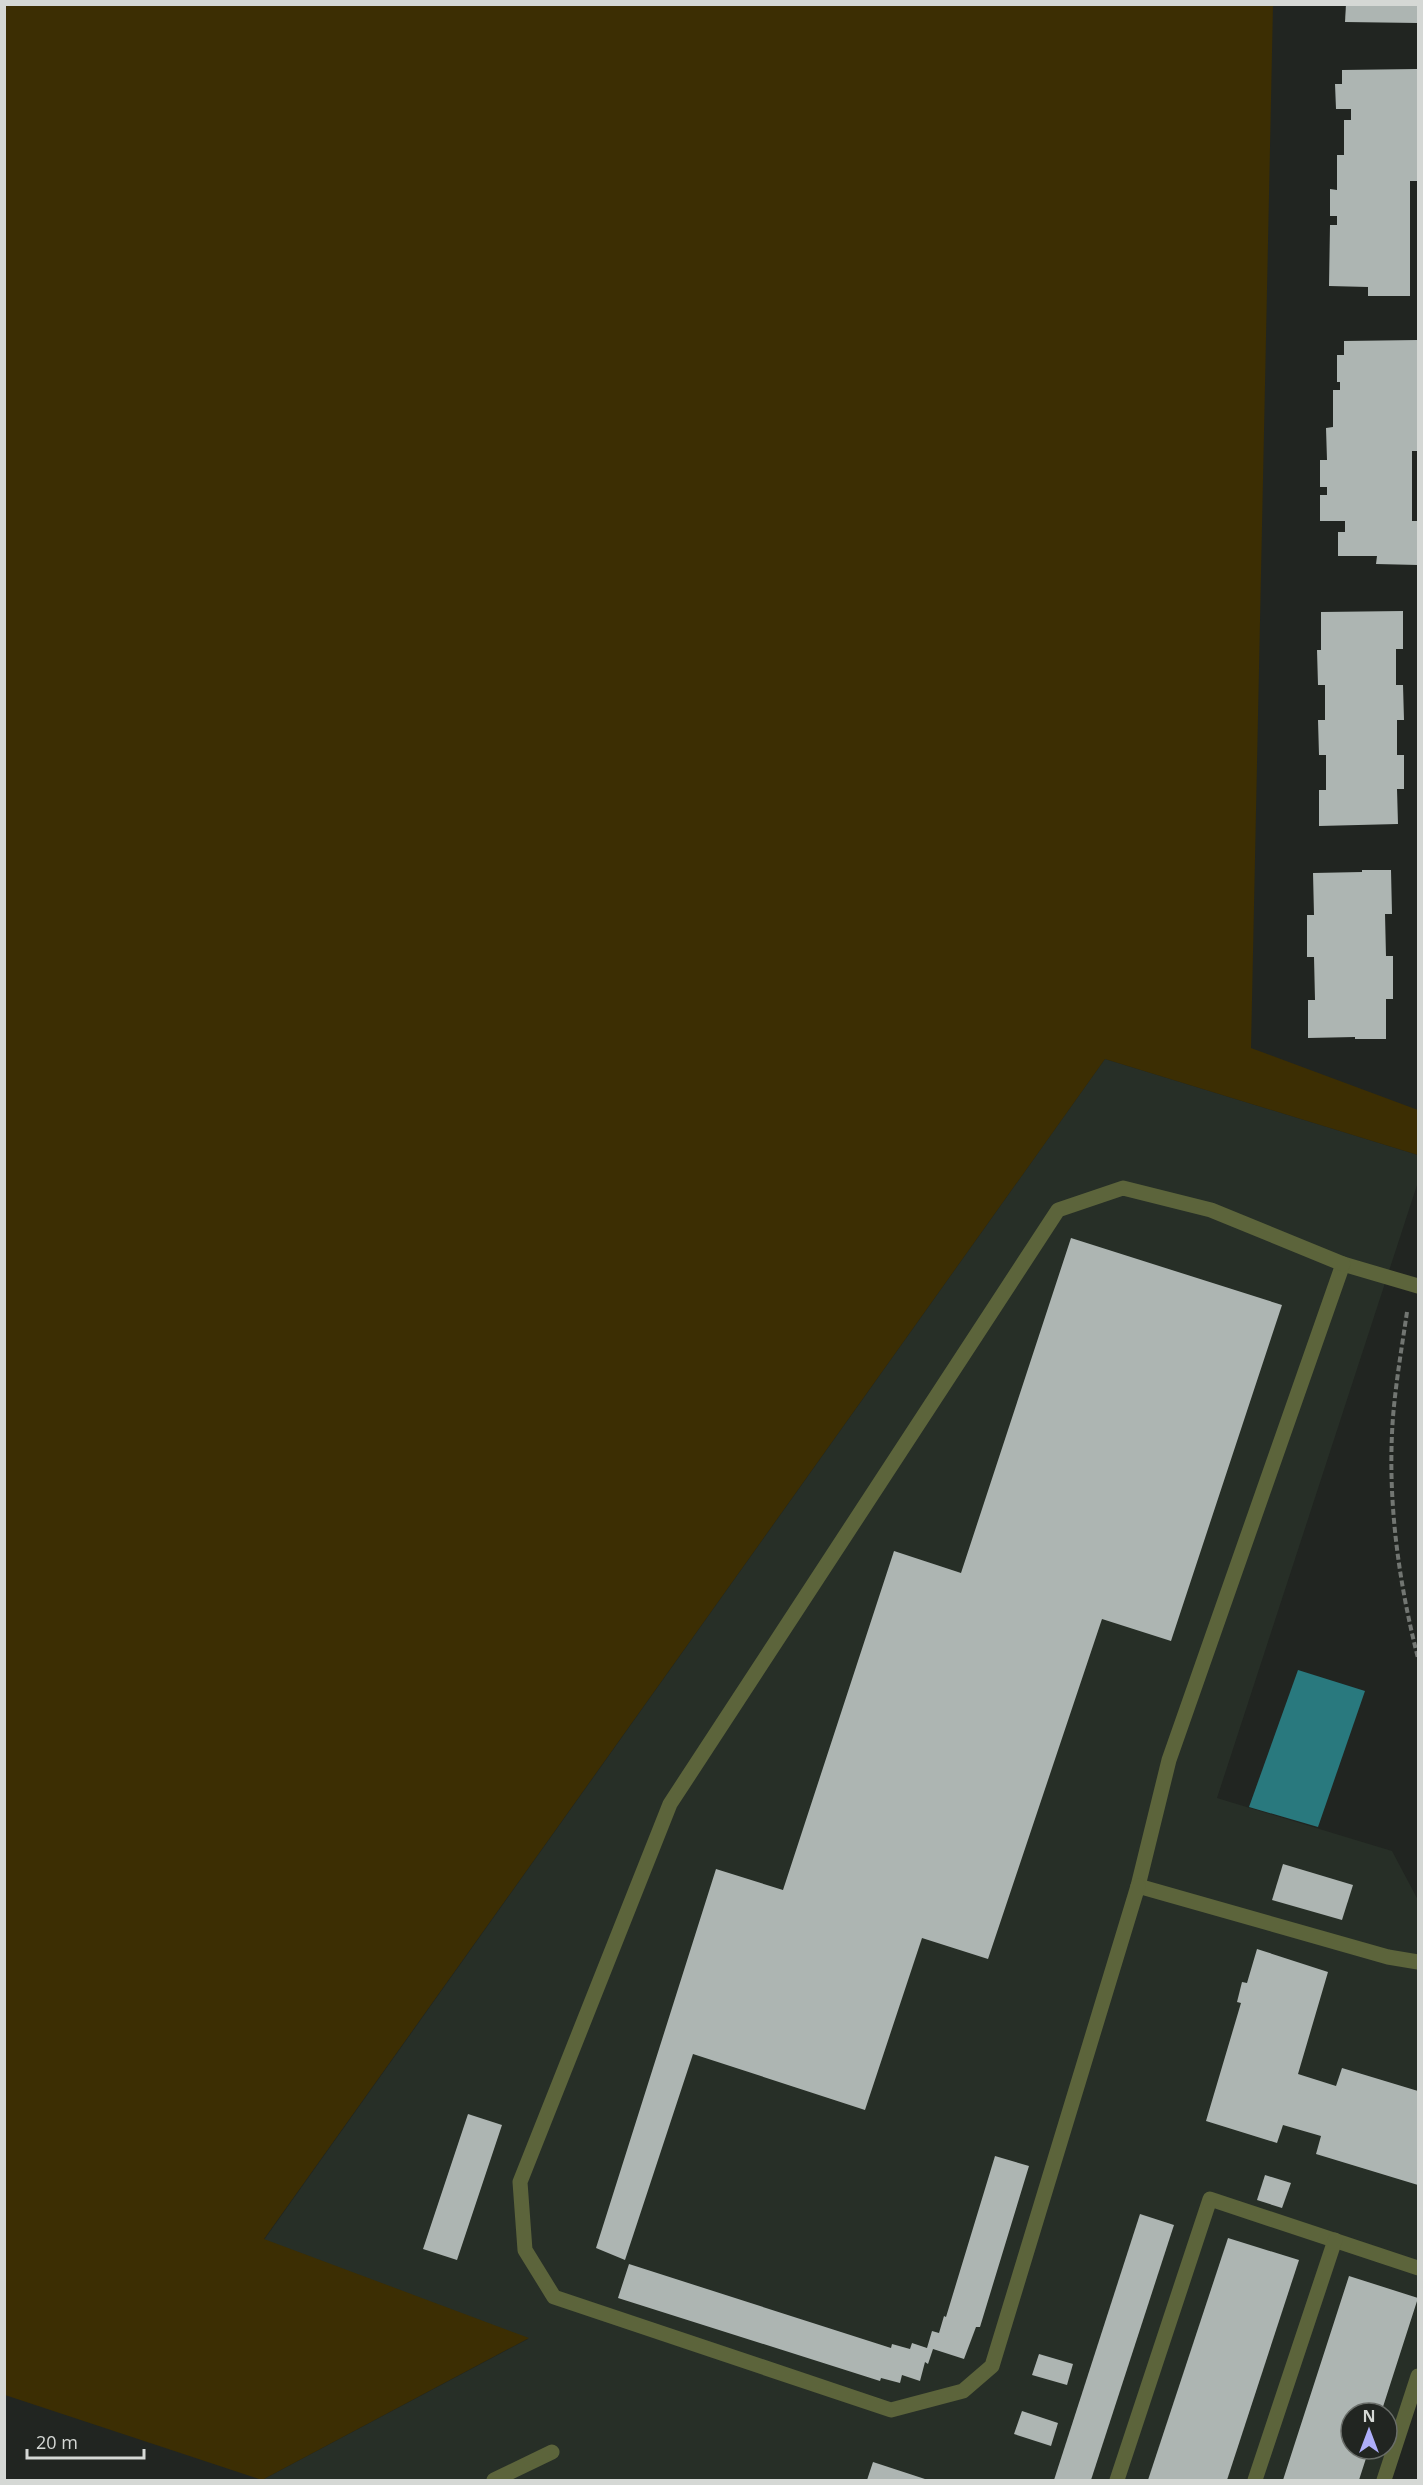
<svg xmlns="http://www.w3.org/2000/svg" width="1423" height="2485" font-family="'Open Sans',sans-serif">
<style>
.built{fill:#272f27;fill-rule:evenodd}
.green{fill:#3c2e03}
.water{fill:#29797e}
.building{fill:#adb5b2}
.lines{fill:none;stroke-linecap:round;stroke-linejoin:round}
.path{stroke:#727672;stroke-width:4;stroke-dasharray:6 3;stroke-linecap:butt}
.service{stroke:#5c643b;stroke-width:15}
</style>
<rect width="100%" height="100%" fill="#212521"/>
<!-- built -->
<path class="built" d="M1105,1059L1418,1155V1182L1217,1798L1392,1851L1418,1900V2374L1386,2480H262L528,2339L264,2240ZM1351,2413H1387V2449H1351Z"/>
<!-- green -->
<path class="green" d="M5,4L1273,5L1251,1048L1418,1110V1155L1105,1059L264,2239L529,2338L262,2480L5,2395Z"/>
<!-- water -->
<path class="water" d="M1298,1670L1365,1691L1318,1827L1249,1807Z"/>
<!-- building -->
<g class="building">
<path d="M1346,4H1418V23L1345,22Z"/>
<path d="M1417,69L1418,146L1417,181H1410V296H1368V287L1329,286L1330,225H1337V216H1330V189L1337,190V155H1344V120H1351V109H1336L1335,84H1342V70Z"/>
<path d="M1418,340V451H1412V521H1418V565L1376,564L1377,556H1338V532H1345V521H1320V495H1327V487H1320V460H1327L1326,428L1333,427V390H1340V382H1337V355H1344V341Z"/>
<path d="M1403,611V649H1396V685H1403L1404,720H1397V755H1404V789H1397L1398,824L1319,826V790H1326V755H1319L1318,720H1325V685H1318L1317,650H1321V612Z"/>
<path d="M1362,870H1391L1392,914H1385L1386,956H1393V999H1386V1039H1355V1037L1308,1038V1000H1315L1314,957H1307V915H1314L1313,873L1362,872Z"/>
<path d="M1071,1238L1282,1305L1171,1641L1102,1619L988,1959L922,1938L865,2110L693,2054L625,2260L596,2248L716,1869L783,1890L894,1551L961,1573Z"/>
<path d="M1283,1864L1353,1885L1342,1920L1272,1900Z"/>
<path d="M1257,1949L1328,1972L1298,2074L1336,2086L1342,2068L1418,2091V2185L1316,2154L1321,2136L1283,2125L1277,2143L1206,2121L1241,2003L1237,2002L1242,1982L1247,1983Z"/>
<path d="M468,2114L502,2125L457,2260L423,2249Z"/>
<path d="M995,2156L1029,2166L980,2327H976L964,2359L933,2349L928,2364L925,2362L920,2381L902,2375L900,2383L881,2378L880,2381L618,2298L629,2264L891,2348L892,2344L910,2349L912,2343L927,2348L932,2331L939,2333L944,2316L946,2317Z"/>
<path d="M1265,2175L1291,2183L1282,2208L1257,2200Z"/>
<path d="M1140,2214L1174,2225L1091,2480H1054Z"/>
<path d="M1228,2238L1299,2260L1227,2480H1148Z"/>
<path d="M1349,2276L1418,2298L1381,2413H1351V2449H1369L1359,2480H1283Z"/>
<path d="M1039,2354L1073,2364L1067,2385L1032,2375Z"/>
<path d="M1022,2411L1058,2423L1051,2446L1014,2434Z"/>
<path d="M873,2462L928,2480H867Z"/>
</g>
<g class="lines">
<!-- path -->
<path class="path" d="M1407,1312C1402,1346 1396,1381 1393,1417C1387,1497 1398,1580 1418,1658"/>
<!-- service -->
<g class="service">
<path d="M1418,1286L1343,1264L1169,1760L1138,1886L1388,1957L1418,1962"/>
<path d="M1138,1886L992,2366L963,2391L891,2410L554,2297L525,2250L520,2182L670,1804L1058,1210L1123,1188L1211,1210L1343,1264"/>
<path d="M494,2480L552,2452"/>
<path d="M1117,2480L1210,2199L1418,2268"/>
<path d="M1255,2480L1335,2240"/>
<path d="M1384,2480L1418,2376"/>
</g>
</g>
<!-- border -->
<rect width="1423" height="2485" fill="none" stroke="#d5d8d5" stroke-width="12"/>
<!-- north arrow -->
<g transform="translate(1369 2431)"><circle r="28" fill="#212521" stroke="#696d69" stroke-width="1.5"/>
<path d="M0-4.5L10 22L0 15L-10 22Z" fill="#aeaefa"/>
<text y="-9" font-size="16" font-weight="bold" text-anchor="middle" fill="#d5d8d5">N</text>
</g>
<!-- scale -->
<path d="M27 2449v9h117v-9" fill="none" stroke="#d5d8d5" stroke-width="3"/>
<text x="36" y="2449" font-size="18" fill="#d5d8d5" stroke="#212521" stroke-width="4.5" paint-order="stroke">20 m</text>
</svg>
